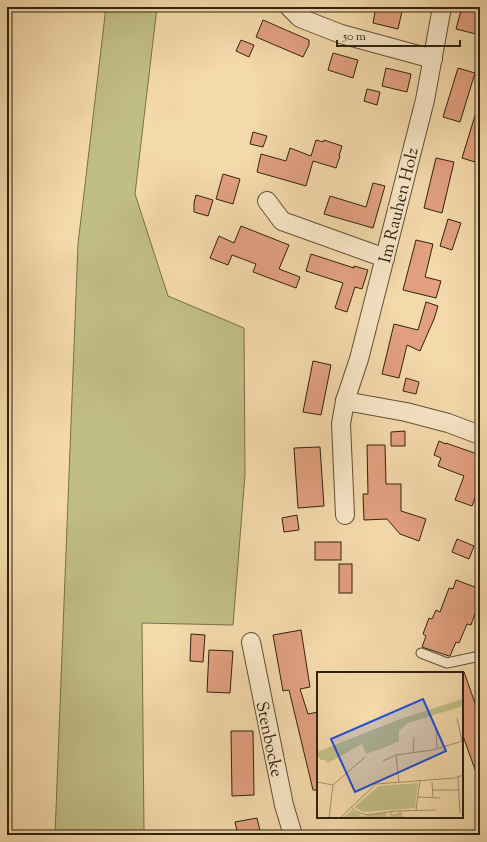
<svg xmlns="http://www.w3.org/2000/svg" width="487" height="842" font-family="'Sorts Mill Goudy',serif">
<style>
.green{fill:#c1be85;stroke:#78704a}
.building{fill:#e2a080;stroke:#30220f}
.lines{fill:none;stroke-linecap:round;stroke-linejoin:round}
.lane-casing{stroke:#615036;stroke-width:11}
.street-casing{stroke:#615036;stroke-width:20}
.lane{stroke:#f8e6c8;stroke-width:9}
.street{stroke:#f8e6c8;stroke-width:18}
.labels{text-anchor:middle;stroke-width:4;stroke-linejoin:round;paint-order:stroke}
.street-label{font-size:17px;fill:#30220f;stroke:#f8e6c8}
.inset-road{fill:none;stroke:#a6906c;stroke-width:1}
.view{fill:#1d4ed8;fill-opacity:0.15;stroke:#1d4ed8;stroke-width:2}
.inset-edge{fill:none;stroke:#30220f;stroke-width:2}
</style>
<rect width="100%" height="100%" fill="#f4d9aa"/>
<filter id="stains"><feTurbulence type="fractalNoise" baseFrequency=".005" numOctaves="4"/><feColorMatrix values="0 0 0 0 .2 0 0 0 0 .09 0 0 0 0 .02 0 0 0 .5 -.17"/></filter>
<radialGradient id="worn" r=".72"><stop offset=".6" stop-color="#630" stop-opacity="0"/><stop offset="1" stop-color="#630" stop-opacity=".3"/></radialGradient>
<!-- green -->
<path class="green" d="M106,7H157L135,194L168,296L244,328L245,475L233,625L142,623L144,835H55L78,244Z"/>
<!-- building -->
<g class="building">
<path d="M376,7H403L398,29L373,23Z"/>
<path d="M462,7H480V35L456,29Z"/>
<path d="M263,20L309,40V45L303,57L256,37Z"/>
<path d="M241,40L254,45L249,57L236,51Z"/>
<path d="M333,53L358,60L353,78L328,70Z"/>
<path d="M386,68L411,74L407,92L382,86Z"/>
<path d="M458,68L475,73L460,122L443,117Z"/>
<path d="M367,89L380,92L377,105L364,101Z"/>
<path d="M477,109H480V143L475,162L462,158Z"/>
<path d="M253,132L267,136L263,147L250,144Z"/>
<path d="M316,140L323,142L324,140L342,146L339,156H340L336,168L313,161L306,186L257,172L261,154L286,161L290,148L311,156Z"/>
<path d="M436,158L454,162L442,213L424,208Z"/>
<path d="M223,174L240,179L233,204L216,199Z"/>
<path d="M373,183L385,186L373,228L324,214L330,196L366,207Z"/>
<path d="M196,195L213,200L208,216L194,212V203Z"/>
<path d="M448,219L461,223L452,250L440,246Z"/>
<path d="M241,226L289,245L279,269L300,277L296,288L253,272L256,264L232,255L228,265L210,258L219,236L234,243Z"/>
<path d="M416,240L433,244L425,277L441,281L436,298L403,290Z"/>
<path d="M311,254L354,268V266L368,270L362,289L355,287L347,312L335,308L343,283L306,271Z"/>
<path d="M426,302L438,306L434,319L420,351L407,345L399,378L382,374L394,324L418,330Z"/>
<path d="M313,361L331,365L321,415L303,412Z"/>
<path d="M406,378L419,382L416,394L403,391Z"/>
<path d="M405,431V446H391V432Z"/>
<path d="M439,441L446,444V443L480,455V484L472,506L455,500L464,476L438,466L441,458L434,455Z"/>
<path d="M367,445H385L386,484H401V511L426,519L419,541L400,534L387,519L364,520L363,494H368Z"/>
<path d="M320,447L324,506L298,508L294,448Z"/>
<path d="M297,515L299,530L284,532L282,518Z"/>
<path d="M457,539L474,546L469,559L452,552Z"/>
<rect x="315" y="542" width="26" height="18"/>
<rect x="339" y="564" width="13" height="29"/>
<path d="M456,580L480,589V613L476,611L471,625L467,624L459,643L456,642L450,656H449L422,647L426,636L423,634L429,618L432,619L436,610L440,612L449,588L453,589Z"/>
<path d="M301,630L310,687L300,689L308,714L318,712V790H313L289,690L283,691L273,635Z"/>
<path d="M191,634L205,635L203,662L190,661Z"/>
<path d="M209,650L233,651L230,693L207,692Z"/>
<path d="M462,672H464L480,717V778H478L462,733Z"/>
<path d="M231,731H253L254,795L232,796Z"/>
<path d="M257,818L261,835H238L235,822Z"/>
</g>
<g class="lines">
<defs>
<path id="lane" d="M421,653L447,663L480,656"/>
<g id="street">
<path d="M289,7L300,18L341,34L433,59"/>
<path d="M267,201L282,221L385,258"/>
<path d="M345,401L406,412L448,423L480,435"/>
<path d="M345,515L341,424L345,401L359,359L425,100L442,7"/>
<path d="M251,642L284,805L293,835"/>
</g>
</defs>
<!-- lane casing -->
<use href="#lane" class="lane-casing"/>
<!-- street casing -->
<use href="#street" class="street-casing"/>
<!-- lane -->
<use href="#lane" class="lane"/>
<!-- street -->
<use href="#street" class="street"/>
</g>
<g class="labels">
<!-- street labels -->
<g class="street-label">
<text transform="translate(398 205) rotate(-76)" y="6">Im Rauhen Holz</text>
<text transform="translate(270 739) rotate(78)" y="6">Stenbocke</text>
</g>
</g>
<!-- overview -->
<g transform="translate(317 672)">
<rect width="146" height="146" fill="#f4d9aa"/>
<path d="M146,27V34L91,51L82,59V69L66,76L49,82L45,72L11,91L8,88H4L0,83V80L83,47ZM101,111L98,136L46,140L37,135L62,114ZM35,138L45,144L69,141L70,145L73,144L72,141L75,140L76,143L84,139L86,146H26Z" fill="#c1be85"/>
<path class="inset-road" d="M140,46L145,69M119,57L120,76M96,81L97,65M79,83L82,110M66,89L79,83L115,78L146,69M141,105L143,141M0,110L16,113M115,110L116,126M116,118H142M101,125L123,126M34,135L40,140L50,143L78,139L119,138M99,138L103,108M12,146L16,113L48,85M23,146L59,112L138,106L146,103"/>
<path class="view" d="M106,27L129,79L38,120L14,67Z"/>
<rect width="146" height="146" class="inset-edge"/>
</g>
<!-- margin -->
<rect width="487" height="842" fill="none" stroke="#f4d9aa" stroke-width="24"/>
<rect x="8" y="8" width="471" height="826" fill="none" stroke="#30220f" stroke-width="2"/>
<rect x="12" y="12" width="463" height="818" fill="none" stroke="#30220f"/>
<!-- scale -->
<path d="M337 40v6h123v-6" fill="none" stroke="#30220f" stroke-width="2"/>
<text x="343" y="40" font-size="12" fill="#30220f" stroke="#f8e6c8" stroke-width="3" paint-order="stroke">50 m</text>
<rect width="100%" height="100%" filter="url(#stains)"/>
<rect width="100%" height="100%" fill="url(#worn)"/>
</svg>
